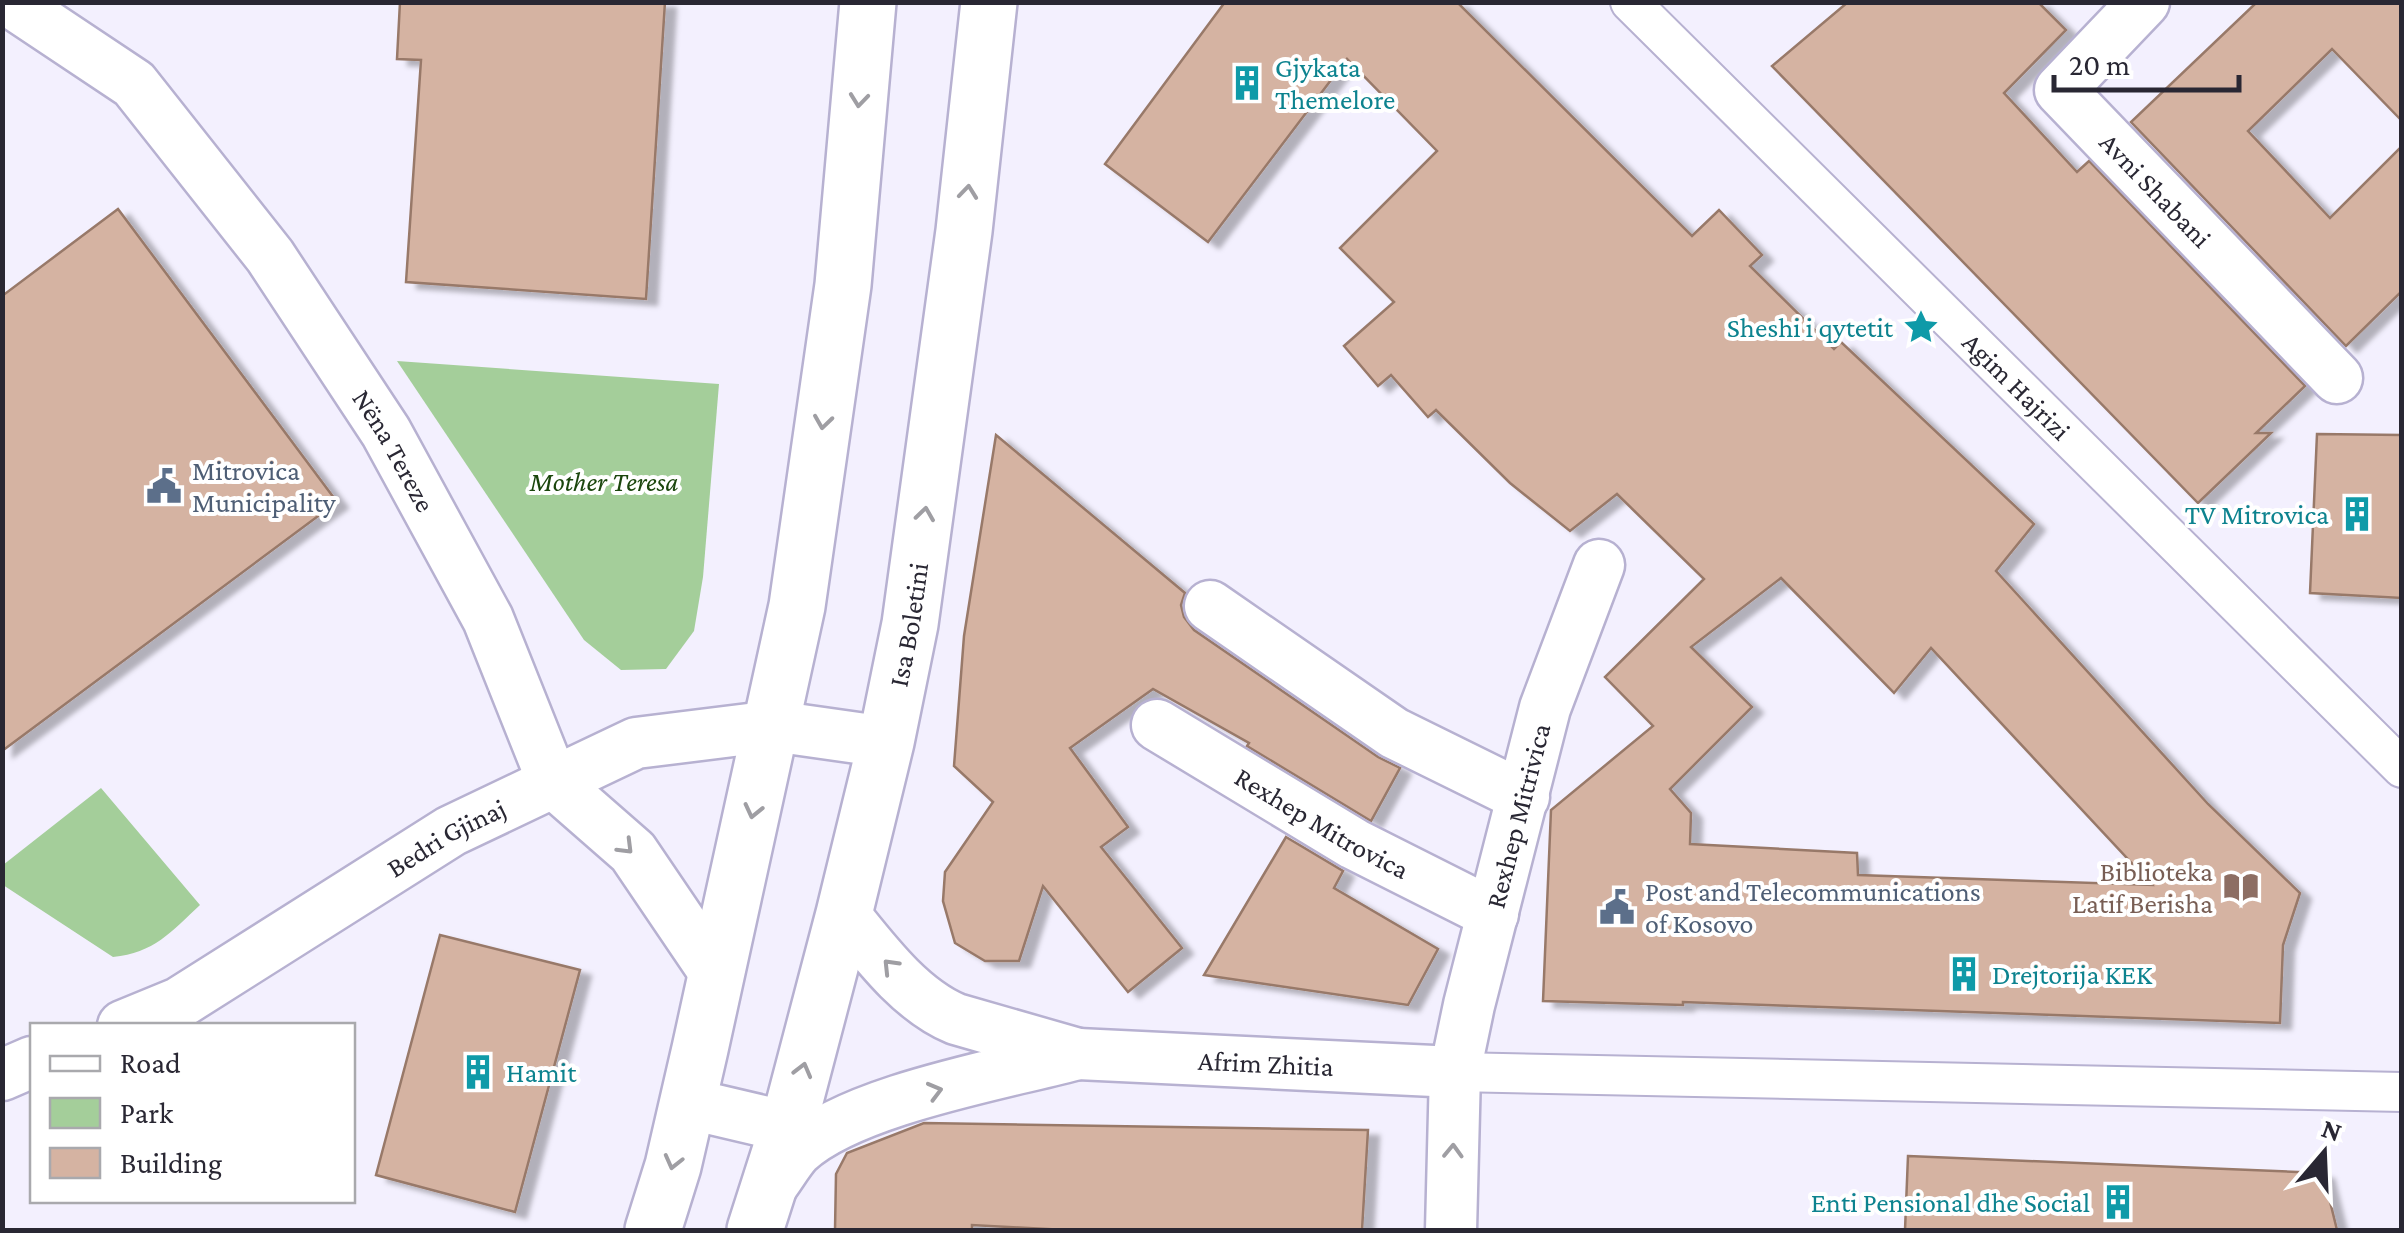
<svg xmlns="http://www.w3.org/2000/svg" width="2404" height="1233" font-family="'Crimson Pro',serif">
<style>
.green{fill:#a4ce9a}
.building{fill:#d5b3a2;stroke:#987969;stroke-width:2.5;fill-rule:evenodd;filter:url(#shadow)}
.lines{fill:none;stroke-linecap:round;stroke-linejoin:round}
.pedestrian-casing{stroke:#b7b1d1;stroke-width:42}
.minor-casing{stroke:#b7b1d1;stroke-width:55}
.tertiary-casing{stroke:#b7b1d1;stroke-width:60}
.pedestrian{stroke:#fff;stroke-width:38}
.minor{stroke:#fff;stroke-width:50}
.tertiary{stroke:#fff;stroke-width:55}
.oneway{stroke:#9f9ea3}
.labels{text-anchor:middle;stroke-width:8;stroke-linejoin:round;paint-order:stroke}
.culture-label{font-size:28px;fill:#0d838f;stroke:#fff;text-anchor:start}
.street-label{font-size:28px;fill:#292733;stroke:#fff}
.service-label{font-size:28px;fill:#4e5e75;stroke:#fff;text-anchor:start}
.park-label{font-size:28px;font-style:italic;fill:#1b460d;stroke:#fff}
.education-label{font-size:28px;fill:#785e54;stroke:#fff;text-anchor:end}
</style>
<defs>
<filter id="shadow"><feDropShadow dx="11" dy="6" stdDeviation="2.5" flood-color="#0004"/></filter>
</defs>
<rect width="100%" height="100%" fill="#f3f0fe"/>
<!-- green -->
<g class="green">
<path d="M397,361L719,384L703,577L694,631L666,669L621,670L584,640Z"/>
<path d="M101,788L200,905C171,932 154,953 113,957L3,885V865Z"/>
</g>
<!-- building -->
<g class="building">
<path d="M400,2H665L646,299L406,282L421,60L397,59Z"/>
<path d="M1225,2H1457L1692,236L1719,210L1762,255L1750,266L1834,349L1841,342L2034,524L1996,571L2208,804L2300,893L2283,945L2280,1023L1683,1002V1005L1543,1001L1551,810L1653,726L1605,677L1704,579L1617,494L1570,531L1510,483L1436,410L1428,417L1391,375L1378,386L1344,346L1394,302L1340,248L1437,151L1347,59L1208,242L1105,164ZM1781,578L1894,693L1931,648L2152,885L1858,875L1857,853L1690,844L1691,813L1670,789L1752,707L1691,647Z"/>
<path d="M1848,2H2038L2066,30L2004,93L2077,172L2089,161L2305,386L2256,433H2271L2198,503L1772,66Z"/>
<path d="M2257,2H2402V121L2332,49L2248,131L2330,218L2402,146V291L2346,346L2131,122Z"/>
<path d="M118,209L337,502L2,751V296Z"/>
<path d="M2317,434L2402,435V598L2310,593Z"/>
<path d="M996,435L1185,593L1181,605L1184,617L1194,630L1378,757L1400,768L1371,821L1247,746L1249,743L1153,689L1070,748L1128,827L1101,847L1182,948L1128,992L1043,886L1019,961H985L955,943L943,901L945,872L993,802L954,766L964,636Z"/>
<path d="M1286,837L1343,871L1334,888L1438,949L1408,1005L1204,975Z"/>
<path d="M440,935L580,970L515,1212L376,1175Z"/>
<path d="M924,1123L1368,1130L1362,1230H1066L972,1225V1230H835L836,1174L847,1153Z"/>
<path d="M1908,1156L2323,1173L2337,1230H1905Z"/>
</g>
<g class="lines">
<defs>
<g id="pedestrian">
<path id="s1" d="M1630,2L2402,768"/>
<path d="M1455,1072L2402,1092"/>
</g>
<g id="minor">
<path id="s2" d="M11,2L134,84L270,256L386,432L488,619L553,782L633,852L715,973"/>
<path id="s3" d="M2144,2L2060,90L2337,378"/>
<path d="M1210,606L1394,733L1524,797"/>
<path id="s4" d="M1157,725L1354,844L1493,914"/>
<path id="s5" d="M123,1026L179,1003L451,831L636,743L773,726L886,742"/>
<path id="s6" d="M1078,1054L1455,1072"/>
<path d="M2,1075L32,1062"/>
<path d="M686,1103L788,1127"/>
<path d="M770,1188C779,1177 787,1162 797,1151C852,1100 1003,1074 1078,1054L956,1019C910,1000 874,951 844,914"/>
<path id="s7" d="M1451,1230L1455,1072L1469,1005L1545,708L1599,565"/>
</g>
<g id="tertiary">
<path d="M653,1230L673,1166L700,1049L797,606L843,285L868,2"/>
<path id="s8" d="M755,1230L788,1127L844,914L886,742L910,624L964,231L989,2"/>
</g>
</defs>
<!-- pedestrian casing -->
<use href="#pedestrian" class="pedestrian-casing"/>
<!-- minor casing -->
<use href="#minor" class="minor-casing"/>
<!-- tertiary casing -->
<use href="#tertiary" class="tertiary-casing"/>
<!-- pedestrian -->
<use href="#pedestrian" class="pedestrian"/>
<!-- minor -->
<use href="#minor" class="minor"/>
<!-- tertiary -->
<use href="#tertiary" class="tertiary"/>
</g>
<!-- one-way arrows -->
<defs><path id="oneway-chevron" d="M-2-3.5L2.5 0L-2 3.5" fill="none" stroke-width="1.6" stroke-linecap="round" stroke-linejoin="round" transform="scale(2.5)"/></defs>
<g class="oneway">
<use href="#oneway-chevron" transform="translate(859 100) rotate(96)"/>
<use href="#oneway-chevron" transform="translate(968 192) rotate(-84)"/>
<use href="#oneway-chevron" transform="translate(823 422) rotate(98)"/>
<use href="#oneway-chevron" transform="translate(925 514) rotate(-82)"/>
<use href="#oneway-chevron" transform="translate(753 811) rotate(103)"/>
<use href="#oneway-chevron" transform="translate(626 847) rotate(45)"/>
<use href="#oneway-chevron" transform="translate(890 966) rotate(-134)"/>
<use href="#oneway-chevron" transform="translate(803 1070) rotate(-75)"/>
<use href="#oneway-chevron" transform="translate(935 1091) rotate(-15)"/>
<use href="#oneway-chevron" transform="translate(1453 1151) rotate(-88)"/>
<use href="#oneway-chevron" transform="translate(673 1162) rotate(104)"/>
</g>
<!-- icons -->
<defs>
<symbol id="building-bare" viewBox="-9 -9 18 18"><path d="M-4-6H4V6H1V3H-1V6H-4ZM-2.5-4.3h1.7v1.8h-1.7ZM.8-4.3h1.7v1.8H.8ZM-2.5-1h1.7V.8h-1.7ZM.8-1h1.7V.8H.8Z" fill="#0f9aa8" stroke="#fff" stroke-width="2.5" paint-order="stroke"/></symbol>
<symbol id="sight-bare" viewBox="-9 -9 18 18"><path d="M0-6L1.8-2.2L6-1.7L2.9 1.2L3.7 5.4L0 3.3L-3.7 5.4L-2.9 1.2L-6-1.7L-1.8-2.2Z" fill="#0f9aa8" stroke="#fff" stroke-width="2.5" paint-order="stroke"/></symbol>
<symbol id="civic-bare" viewBox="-9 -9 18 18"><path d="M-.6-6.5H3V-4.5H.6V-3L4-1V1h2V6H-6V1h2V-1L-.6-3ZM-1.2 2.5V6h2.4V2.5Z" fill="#5c6f8a" stroke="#fff" stroke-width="2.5" paint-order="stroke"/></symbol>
<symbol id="library-bare" viewBox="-9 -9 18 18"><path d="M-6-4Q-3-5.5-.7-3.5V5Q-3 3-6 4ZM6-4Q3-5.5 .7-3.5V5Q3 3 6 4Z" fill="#8d6e63" stroke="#fff" stroke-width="2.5" paint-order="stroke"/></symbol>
</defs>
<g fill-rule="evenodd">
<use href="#building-bare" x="1222" y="58" width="50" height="50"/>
<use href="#sight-bare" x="1896" y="302" width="50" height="50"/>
<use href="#civic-bare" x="139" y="461" width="50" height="50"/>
<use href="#building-bare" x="2332" y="489" width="50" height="50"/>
<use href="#library-bare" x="2216" y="862" width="50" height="50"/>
<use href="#civic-bare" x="1592" y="882" width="50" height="50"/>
<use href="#building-bare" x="1939" y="949" width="50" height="50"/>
<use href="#building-bare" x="453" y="1047" width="50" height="50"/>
<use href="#building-bare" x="2093" y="1177" width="50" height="50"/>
</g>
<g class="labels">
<!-- culture labels -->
<g class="culture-label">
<text x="1275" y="77">Gjykata<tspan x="1275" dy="32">Themelore</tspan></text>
<text x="1893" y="337" text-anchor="end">Sheshi i qytetit</text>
<text x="2329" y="524" text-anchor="end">TV Mitrovica</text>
<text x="1992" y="984">Drejtorija KEK</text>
<text x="506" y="1082">Hamit</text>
<text x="2090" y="1212" text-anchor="end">Enti Pensional dhe Social</text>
</g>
<!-- street labels -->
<g class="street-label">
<text dy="10" stroke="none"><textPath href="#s3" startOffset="260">Avni Shabani</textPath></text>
<text dy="10" stroke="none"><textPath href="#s1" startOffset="545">Agim Hajrizi</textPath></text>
<text dy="10" stroke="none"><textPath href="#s2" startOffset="598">Nëna Tereze</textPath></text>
<text dy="10" stroke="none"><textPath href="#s8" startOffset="625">Isa Boletini</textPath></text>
<text dy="10" stroke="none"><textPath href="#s7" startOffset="422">Rexhep Mitrivica</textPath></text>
<text dy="10" stroke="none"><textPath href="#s4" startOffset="192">Rexhep Mitrovica</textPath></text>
<text dy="10" stroke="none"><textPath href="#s5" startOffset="375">Bedri Gjinaj</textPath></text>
<text dy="10" stroke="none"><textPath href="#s6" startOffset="188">Afrim Zhitia</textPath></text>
</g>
<!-- service labels -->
<g class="service-label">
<text x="192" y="480">Mitrovica<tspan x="192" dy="32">Municipality</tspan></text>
<text x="1645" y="901">Post and Telecommunications<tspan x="1645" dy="32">of Kosovo</tspan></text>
</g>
<!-- park labels -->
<g class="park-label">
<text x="604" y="491">Mother Teresa</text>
</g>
<!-- education labels -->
<g class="education-label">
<text x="2213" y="881">Biblioteka<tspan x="2213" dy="32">Latif Berisha</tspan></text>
</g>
</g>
<!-- border -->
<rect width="2404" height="1233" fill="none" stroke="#292733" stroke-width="10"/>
<!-- legend -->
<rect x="30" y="1023" width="325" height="180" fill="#ffffff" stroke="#a9a9ad" stroke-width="2.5"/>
<rect x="50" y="1056" width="50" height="15" fill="#ffffff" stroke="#a9a9ad" stroke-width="2.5"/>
<text x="120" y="1073" font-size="30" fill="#292733">Road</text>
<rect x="50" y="1098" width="50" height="30" fill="#a4ce9a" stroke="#a9a9ad" stroke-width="2.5"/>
<text x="120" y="1123" font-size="30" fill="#292733">Park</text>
<rect x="50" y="1148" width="50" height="30" fill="#d5b3a2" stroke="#a9a9ad" stroke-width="2.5"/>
<text x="120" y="1173" font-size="30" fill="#292733">Building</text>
<!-- north arrow -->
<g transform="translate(2324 1153) rotate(19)" stroke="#ffffff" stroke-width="8" paint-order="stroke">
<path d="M0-8L18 38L0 25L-18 38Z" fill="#292733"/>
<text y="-15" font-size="28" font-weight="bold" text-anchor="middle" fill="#292733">N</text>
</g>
<!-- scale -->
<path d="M2054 75v15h185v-15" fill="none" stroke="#292733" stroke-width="5"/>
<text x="2069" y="75" font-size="30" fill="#292733" stroke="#ffffff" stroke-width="8" paint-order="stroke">20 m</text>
</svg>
